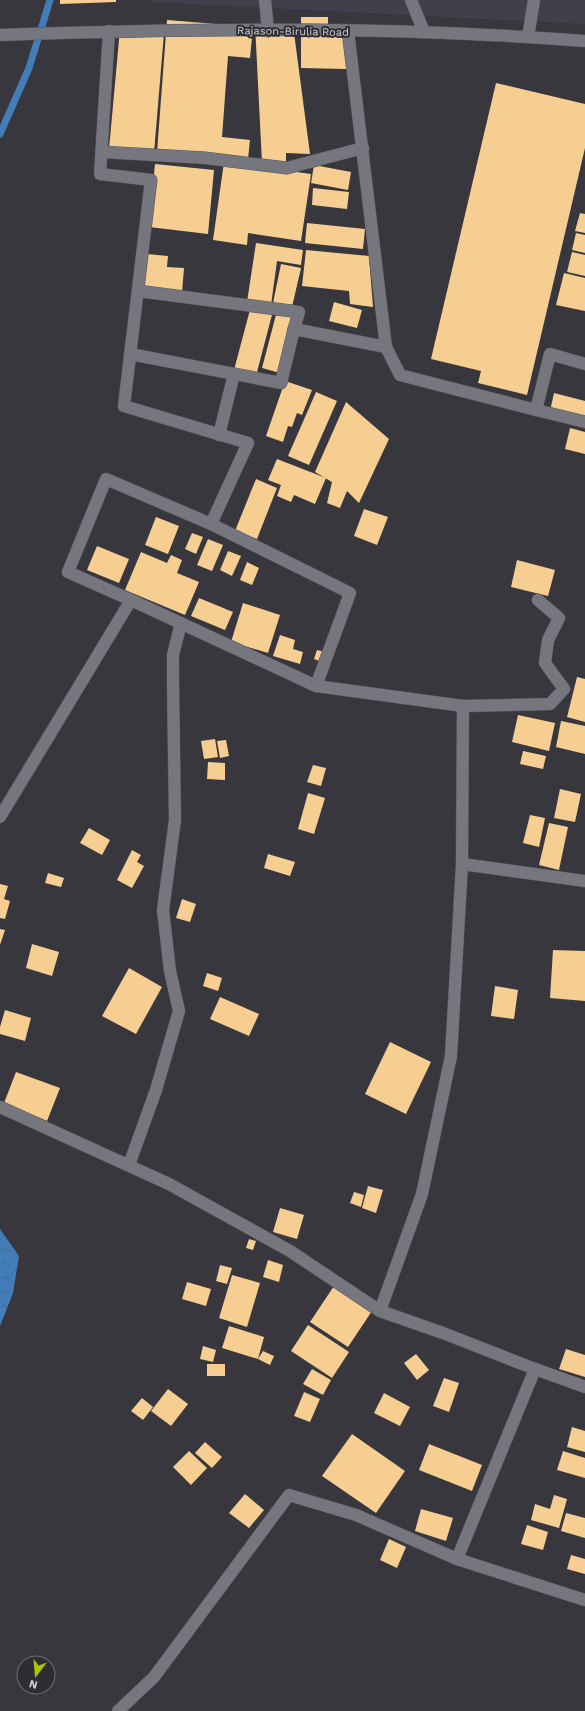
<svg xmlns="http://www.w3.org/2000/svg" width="585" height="1711" font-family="'Work Sans',sans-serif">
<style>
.built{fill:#40404c}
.water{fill:url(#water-ripples)}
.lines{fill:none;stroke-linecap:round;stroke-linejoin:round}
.stream{stroke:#437db9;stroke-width:7}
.building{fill:#f7ce92}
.minor-casing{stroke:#545459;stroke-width:13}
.minor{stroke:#76767e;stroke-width:12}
.labels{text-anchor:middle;stroke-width:4;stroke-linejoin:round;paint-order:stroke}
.street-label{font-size:11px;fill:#d1d1d6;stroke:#2d2d33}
</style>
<defs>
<pattern id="water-ripples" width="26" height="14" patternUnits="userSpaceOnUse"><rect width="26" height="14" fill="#437db9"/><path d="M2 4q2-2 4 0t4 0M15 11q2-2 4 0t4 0" fill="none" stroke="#42678f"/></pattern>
</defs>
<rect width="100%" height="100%" fill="#37373d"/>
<!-- built -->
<path class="built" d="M151,0H585V24L151,2Z"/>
<!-- water -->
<path class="water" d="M0,1229L19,1256L13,1293L0,1326Z"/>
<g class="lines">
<!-- stream -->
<path class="stream" d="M0,134L29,68L50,0"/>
</g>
<!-- building -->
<g class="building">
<path d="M60,0H116V2L60,4Z"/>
<path d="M301,17H328V29H346V69L301,68Z"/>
<path d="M167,20L253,27L250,58L228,56L222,137L250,140L248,159L157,152Z"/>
<path d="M255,24L293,25L310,154L286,153V164L262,163Z"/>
<path d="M120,29L164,33L154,153L109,149Z"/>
<path d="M496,83L585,104V148L527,395L478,383L481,371L431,359Z"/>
<path d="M224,162L311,174L301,241L248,233L247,245L213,240Z"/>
<path d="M155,164L214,170L208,234L149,227Z"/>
<path d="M314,165L351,172L348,190L311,183Z"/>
<path d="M313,188L349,192L347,209L312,205Z"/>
<path d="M580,213L585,214V233L575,231Z"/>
<path d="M307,223L365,229L363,249L305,243Z"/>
<path d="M576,233L585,235V253L572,250Z"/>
<path d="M256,243L303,250L301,265L277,261L271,305L247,302Z"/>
<path d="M306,250L369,256L373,307L350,304L349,291L302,286Z"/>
<path d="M572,252L585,255V276L567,272Z"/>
<path d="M147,254L168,256L167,267L184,268L182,293L144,290Z"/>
<path d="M281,264L301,268L292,307L273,303Z"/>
<path d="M564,273L585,278V311L556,305Z"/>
<path d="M334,302L362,310L357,328L329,321Z"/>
<path d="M251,306L273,311L256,376L234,370Z"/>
<path d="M277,311L295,316L280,373L262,368Z"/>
<path d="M285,381L312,390L302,415L297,413L292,427L288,426L283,442L266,436Z"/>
<path d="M316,392L337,401L309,465L288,456Z"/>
<path d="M554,393L585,401V420L550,411Z"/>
<path d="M346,402L389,439L359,503L347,491L340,508L327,503L332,482L315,472Z"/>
<path d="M570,428L585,432V454L565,449Z"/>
<path d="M277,459L326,478L315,504L294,495L291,502L277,496L281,485L268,480Z"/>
<path d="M256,479L277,488L257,539L235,531Z"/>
<path d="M364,509L388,517L377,545L354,536Z"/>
<path d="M156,517L179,526L168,554L145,545Z"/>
<path d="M192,533L203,537L196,554L185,549Z"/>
<path d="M208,539L223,545L212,571L197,565Z"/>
<path d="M97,546L129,559L119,583L87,570Z"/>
<path d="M228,551L241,556L232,576L220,570Z"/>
<path d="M141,552L167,563L171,555L182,560L177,573L199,582L185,615L125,590Z"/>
<path d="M517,560L555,570L548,596L511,587Z"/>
<path d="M247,562L259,568L252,585L240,580Z"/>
<path d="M199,598L233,612L225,630L191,616Z"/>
<path d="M243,603L280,615L268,653L231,642Z"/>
<path d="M280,635L295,640L293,649L303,652L300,664L273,656Z"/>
<path d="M317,650L325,652L322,662L314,659Z"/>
<path d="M577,677L585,679V722L567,717Z"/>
<path d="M518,715L555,723L549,751L512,742Z"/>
<path d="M561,721L585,726V754L556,747Z"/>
<path d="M215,739L218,757L204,759L201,741Z"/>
<path d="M226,740L229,756L220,758L217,741Z"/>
<path d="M523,751L546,756L543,769L520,764Z"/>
<path d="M208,762L225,763V780L207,779Z"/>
<path d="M313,765L326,768L321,786L307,782Z"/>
<path d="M560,789L581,794L575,822L554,818Z"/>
<path d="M308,793L325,798L314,834L298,829Z"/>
<path d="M530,815L545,818L539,847L523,843Z"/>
<path d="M549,823L568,827L559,870L539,865Z"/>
<path d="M89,828L110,840L102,855L80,843Z"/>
<path d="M132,850L141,855L137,862L144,866L132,888L117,880Z"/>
<path d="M268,854L295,862L290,876L264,868Z"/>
<path d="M48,873L64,878L61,887L45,883Z"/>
<path d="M0,884L8,886L4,899L10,901L5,919L0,918Z"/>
<path d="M182,899L196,904L190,922L176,918Z"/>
<path d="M0,929L5,930L0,945Z"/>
<path d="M32,944L59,952L52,976L26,968Z"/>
<path d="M553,950L585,951V1001L550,998Z"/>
<path d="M129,968L162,987L136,1034L102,1016Z"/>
<path d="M207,973L222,978L218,991L203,986Z"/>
<path d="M495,986L518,990L514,1019L491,1016Z"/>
<path d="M220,997L259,1014L249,1036L210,1019Z"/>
<path d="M5,1010L31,1018L25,1041L0,1034V1027Z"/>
<path d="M390,1042L431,1062L406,1114L365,1094Z"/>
<path d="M16,1072L60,1088L47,1121L4,1103Z"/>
<path d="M368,1186L383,1190L376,1213L362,1208Z"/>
<path d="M354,1192L364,1195L361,1207L350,1203Z"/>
<path d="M280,1208L304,1215L297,1239L273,1232Z"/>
<path d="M249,1239L256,1241L253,1250L246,1248Z"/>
<path d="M268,1260L283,1265L279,1282L263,1277Z"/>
<path d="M220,1265L232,1268L227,1284L216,1281Z"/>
<path d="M232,1275L260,1283L247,1327L219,1318Z"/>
<path d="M187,1282L211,1289L206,1306L182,1299Z"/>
<path d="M334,1286L372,1311L348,1347L310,1322Z"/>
<path d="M308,1325L349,1352L332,1378L291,1351Z"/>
<path d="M229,1326L264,1337L258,1359L222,1348Z"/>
<path d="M203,1346L216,1350L213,1362L200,1359Z"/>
<path d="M566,1349L585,1355V1377L559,1369Z"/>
<path d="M263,1351L274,1356L270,1365L258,1359Z"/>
<path d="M416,1354L429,1370L417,1380L404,1363Z"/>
<rect x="207" y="1364" width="18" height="12"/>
<path d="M312,1369L331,1380L323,1395L303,1384Z"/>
<path d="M444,1378L459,1383L449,1412L433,1406Z"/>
<path d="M168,1389L188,1404L171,1426L151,1411Z"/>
<path d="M304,1392L320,1399L310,1422L294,1416Z"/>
<path d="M384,1393L410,1407L400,1426L374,1413Z"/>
<path d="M142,1398L153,1407L143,1420L131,1411Z"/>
<path d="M572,1427L585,1431V1452L567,1447Z"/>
<path d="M352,1434L405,1471L376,1513L322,1476Z"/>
<path d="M205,1442L222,1457L212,1468L195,1453Z"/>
<path d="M429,1444L482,1465L472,1491L419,1470Z"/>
<path d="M189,1451L207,1468L191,1485L173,1467Z"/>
<path d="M563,1451L585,1458V1478L557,1470Z"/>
<path d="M245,1494L264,1510L249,1528L229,1513Z"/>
<path d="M554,1495L567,1499L559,1528L531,1520L535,1504L550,1509Z"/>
<path d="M421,1509L453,1518L446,1541L415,1531Z"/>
<path d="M566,1513L585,1518V1538L561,1531Z"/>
<path d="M527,1525L548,1532L543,1550L521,1544Z"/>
<path d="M389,1539L406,1547L397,1568L380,1560Z"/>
<path d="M571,1555L585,1559V1574L567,1569Z"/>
</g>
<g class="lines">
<defs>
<g id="minor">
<path d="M265,0L268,31"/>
<path d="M411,0L424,32"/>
<path d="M109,31L100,174L151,180L124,406L248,443L211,524L350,593L316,686"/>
<path d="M0,35C195,28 391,26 585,41"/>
<path d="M528,37L534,0"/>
<path d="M102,152L205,158L287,168L363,148"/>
<path d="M138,291L299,312L294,329"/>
<path d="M386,347L400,375L536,410L550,354L585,364"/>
<path d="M130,354L281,383L294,329L386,347L348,31"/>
<path d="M536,410L585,422"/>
<path d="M219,435L234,374"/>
<path d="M131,600L68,572L106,479L211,524"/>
<path d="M0,817L131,600L316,686L463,706"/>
<path d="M462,864L585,881"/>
<path d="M0,1107L169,1184L290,1251L380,1311L443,1333L535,1369L457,1559L356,1515L289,1495L154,1677L118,1711"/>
<path d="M129,1165L156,1090L179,1011L170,971L163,910L175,820L173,684V655L181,623"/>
<path d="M380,1311L422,1194L451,1056L462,864L463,706L550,704L564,689L545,663L548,640L559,618L538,600"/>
<path d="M535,1369L585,1387"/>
<path d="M457,1559L585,1600"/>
</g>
</defs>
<!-- minor casing -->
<use href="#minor" class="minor-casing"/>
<!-- minor -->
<use href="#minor" class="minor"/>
</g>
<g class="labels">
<!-- street labels -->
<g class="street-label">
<text transform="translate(293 31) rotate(1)" y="4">Rajason-Birulia Road</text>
</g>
</g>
<!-- north arrow -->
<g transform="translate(36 1675) rotate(196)"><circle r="19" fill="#2d2d33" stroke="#6f6f74"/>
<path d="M0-3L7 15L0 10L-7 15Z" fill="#b0c500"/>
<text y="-6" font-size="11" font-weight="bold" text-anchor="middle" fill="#d1d1d6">N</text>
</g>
</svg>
